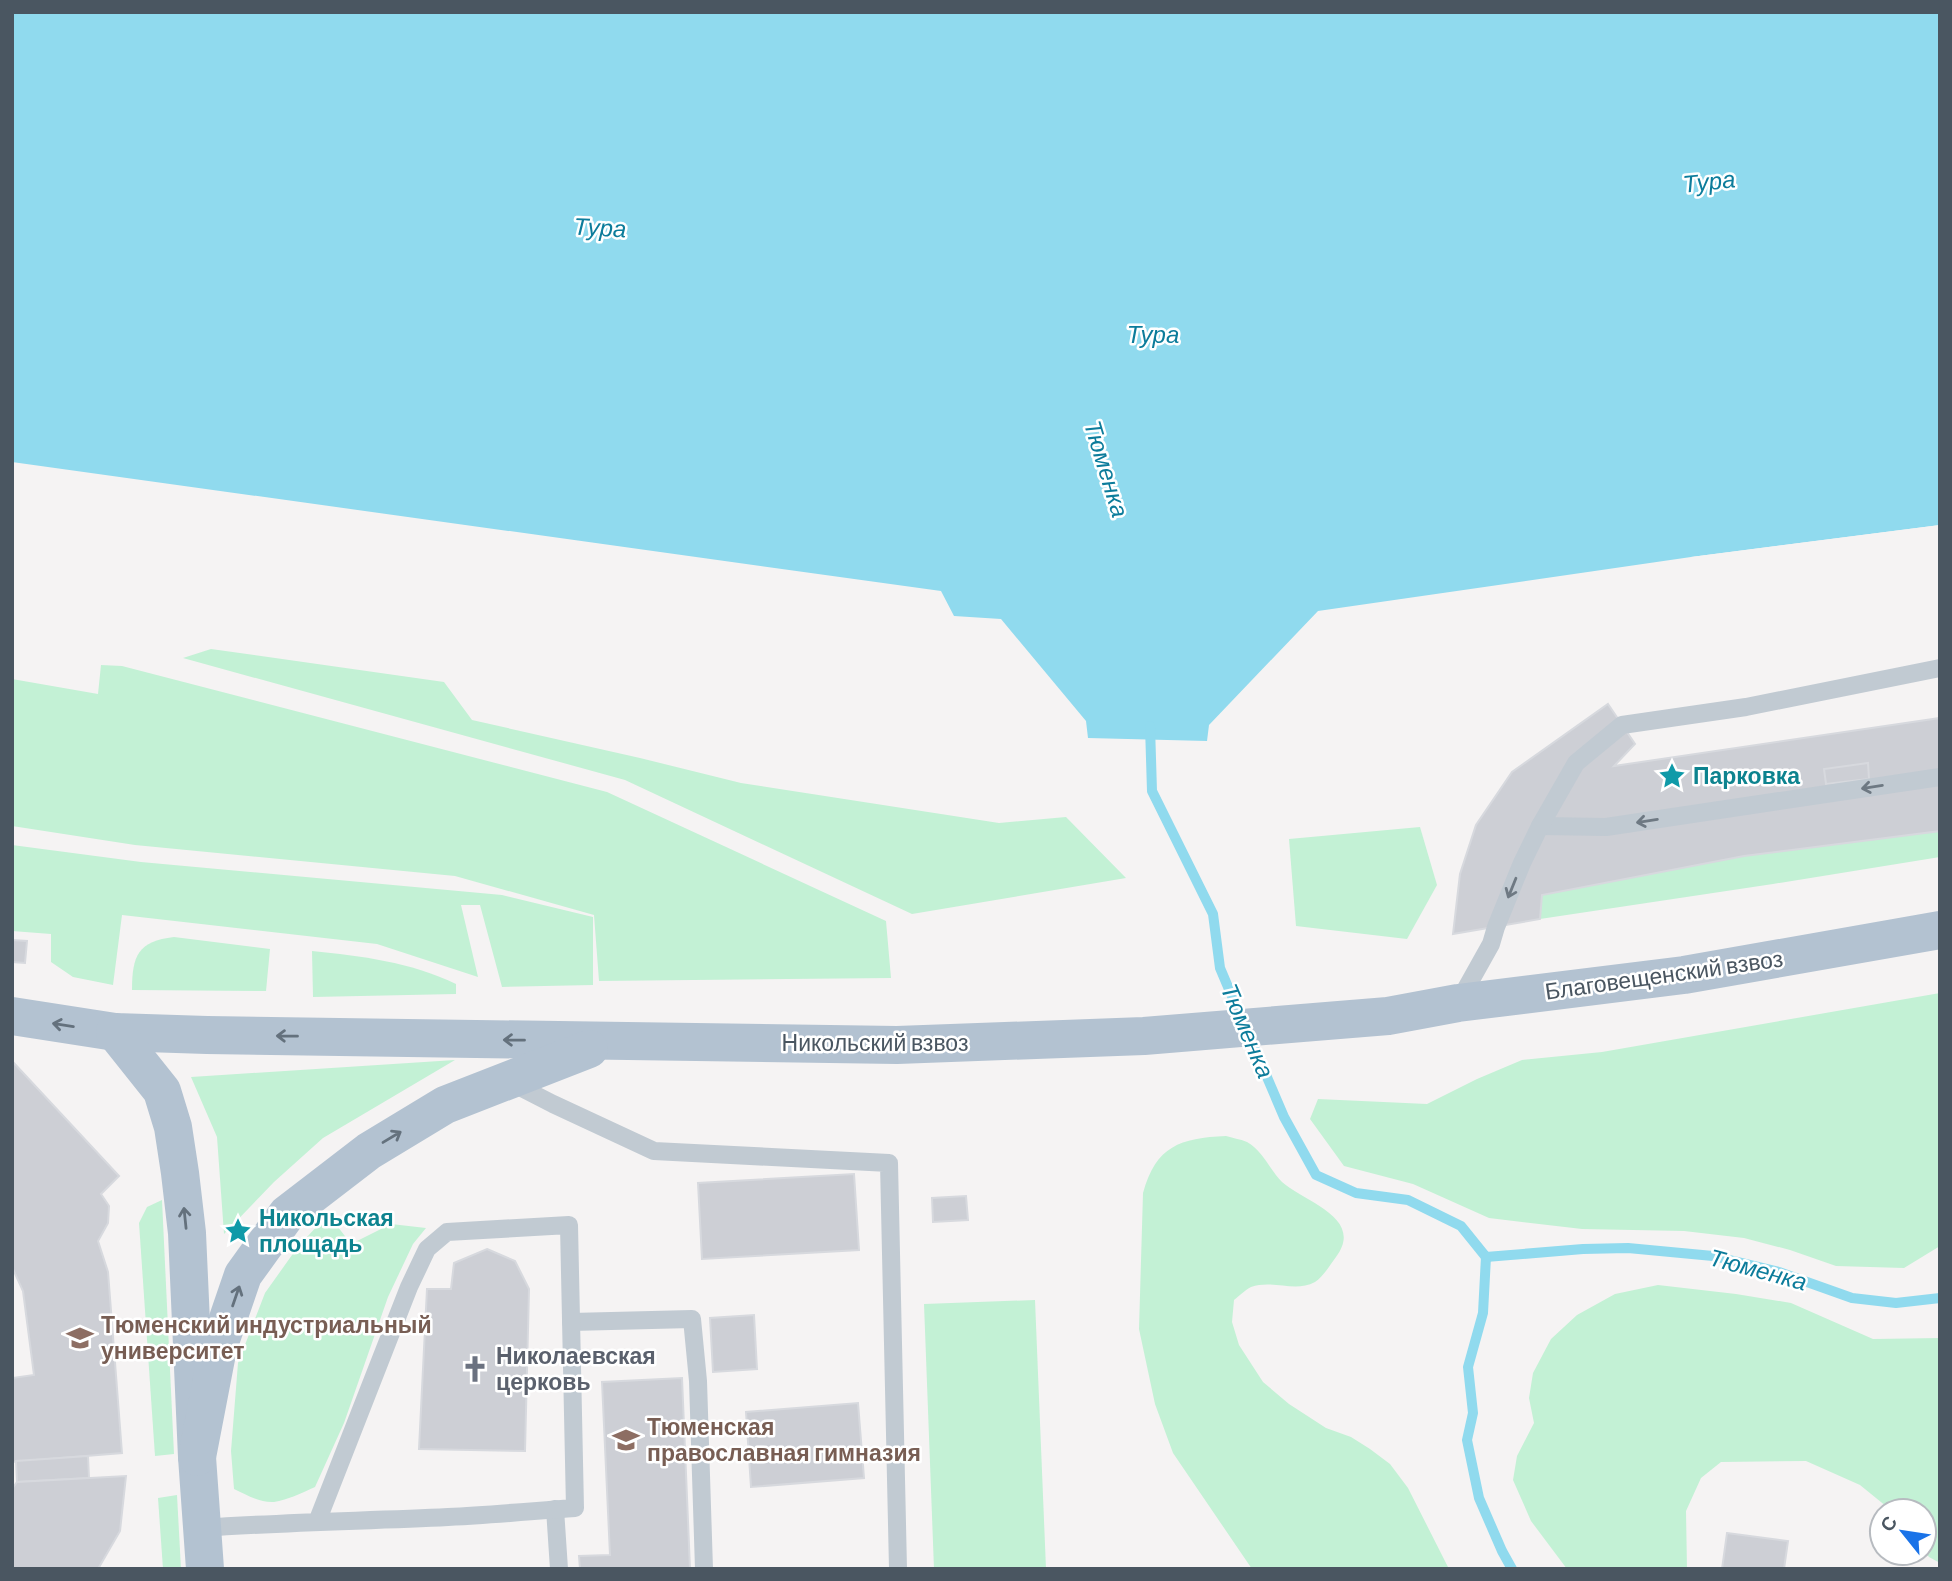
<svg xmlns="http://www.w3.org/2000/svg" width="1952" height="1581" font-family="Barlow,sans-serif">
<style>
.green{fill:#c3f1d5}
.water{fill:#90daee}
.pier{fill:#f5f3f3}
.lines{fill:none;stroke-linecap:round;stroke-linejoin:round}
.stream{stroke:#90daee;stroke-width:10}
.building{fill:#cdcfd5;stroke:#d7d9de;stroke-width:2}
.lane{stroke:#c1cad2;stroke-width:18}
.primary{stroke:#b3c2d1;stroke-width:38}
.oneway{stroke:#6e7983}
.oneway2{stroke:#64717d}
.labels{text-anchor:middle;stroke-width:5;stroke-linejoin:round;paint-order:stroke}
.culture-label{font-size:23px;font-weight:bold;fill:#0d838f;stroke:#fff;text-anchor:start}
.street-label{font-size:23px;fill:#4a5661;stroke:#fff}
.education-label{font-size:23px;font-weight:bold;fill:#785e54;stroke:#fff;text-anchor:start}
.worship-label{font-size:23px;font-weight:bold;fill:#5b616d;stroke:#fff;text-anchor:start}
.water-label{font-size:24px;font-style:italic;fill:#0c7c9b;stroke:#fff}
</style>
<rect width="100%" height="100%" fill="#f5f3f3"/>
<!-- green -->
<g class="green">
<path d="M211,649L444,682L472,720L640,758L741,783L999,823L1066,817L1126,878L912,914L625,780L183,658Z"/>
<path d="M101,665L122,666L607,792L886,921L891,978L599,981L594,915L455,876L135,845L12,826V679L98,694Z"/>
<path d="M1420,827L1437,885L1407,939L1296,926L1289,839Z"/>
<path d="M1940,831V857L1773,884L1540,919L1542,895L1744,856Z"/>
<path d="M12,845L141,862L502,895L593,917V985L502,987L480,905H461L478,977L377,944L122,915L113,985L73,977L51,962V934L12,931Z"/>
<path d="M174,937L270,949L266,991L132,990C132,956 138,941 174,937Z"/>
<path d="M312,951C362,956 410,962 456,984V994L313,997Z"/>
<path d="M1940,993V1246L1904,1268L1836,1266L1790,1250L1744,1238L1684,1231L1582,1229L1489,1218L1413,1184L1344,1166L1310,1119L1318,1099L1427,1104L1477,1079L1522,1060L1602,1052Z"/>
<path d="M455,1060L323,1138L274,1182L224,1234L217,1137L191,1077Z"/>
<path d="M1226,1136C1232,1138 1240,1139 1247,1142C1263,1151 1270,1170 1282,1182C1305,1202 1365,1218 1336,1257C1330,1265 1323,1277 1315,1282C1294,1293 1273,1279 1251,1287C1245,1290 1239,1296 1234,1300L1232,1322L1239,1345L1263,1382L1289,1404L1326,1428L1351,1437L1370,1449L1390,1464L1408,1488L1449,1569H1252L1173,1453L1155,1404L1139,1329L1143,1193C1156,1146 1180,1138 1226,1136Z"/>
<path d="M162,1200L174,1454L155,1456L139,1223L147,1207Z"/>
<path d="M328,1214L351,1244L391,1224L426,1228L413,1244L388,1297L344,1423L315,1487C304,1492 283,1502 272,1502C258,1502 245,1494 234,1489L231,1451L238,1363L265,1293L297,1248Z"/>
<path d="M1658,1285L1736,1294L1791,1303L1873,1339L1940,1338V1563L1929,1557L1924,1551V1511H1892L1860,1485L1806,1461L1721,1462L1701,1478L1686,1511L1687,1569H1567L1531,1521L1513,1480L1517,1456L1534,1423L1529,1398L1533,1373L1551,1339L1577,1315L1615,1294Z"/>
<path d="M1035,1300L1046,1569H934L924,1304Z"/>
<path d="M177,1495L181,1569H163L158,1498Z"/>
</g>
<!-- water -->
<path class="water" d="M12,12H1940V525L1691,557L1318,611L1209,725L1207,741L1088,738L1086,721L1001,619L954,616L941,591L12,462Z"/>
<!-- pier -->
<path class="pier" d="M1940,525V529L1692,560L1691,557Z"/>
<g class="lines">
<!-- stream -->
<g class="stream">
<path d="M1150,726L1152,791L1213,914L1220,968L1242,1020"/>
<path d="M1249,1035L1284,1117L1316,1175L1356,1193L1408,1200L1461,1226L1486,1257L1583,1249L1628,1248L1713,1256L1779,1272L1852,1298L1896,1303L1940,1298"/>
<path d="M1486,1257L1483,1313L1468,1367L1473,1413L1467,1440L1479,1498L1502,1551L1512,1569"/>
</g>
</g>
<!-- building -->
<g class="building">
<path d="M1608,704L1635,744L1614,766L1940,718V831L1744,856L1542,895L1540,919L1453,934L1460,874L1476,825L1512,772Z"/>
<path d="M1868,763L1869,779L1826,784L1824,769Z"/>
<path d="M12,940L27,941L25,963L12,962Z"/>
<path d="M12,1061L119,1176L101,1194L109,1206L108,1223L98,1241L108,1272L122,1453L12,1462V1378L34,1375L23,1291L12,1267Z"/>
<path d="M854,1174L859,1250L702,1259L698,1183Z"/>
<path d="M966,1196L968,1220L933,1222L932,1198Z"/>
<path d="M487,1249L515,1261L529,1289L525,1451L419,1449L427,1289H451L454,1263Z"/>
<path d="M754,1315L757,1369L713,1372L710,1318Z"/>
<path d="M682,1378L690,1569H580L579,1556L610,1555L602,1382Z"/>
<path d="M858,1403L864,1478L751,1487L746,1412Z"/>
<path d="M88,1456L89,1478L17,1482L16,1461Z"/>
<path d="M126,1476L120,1531L98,1569H12V1489L17,1482Z"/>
<path d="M1727,1533L1788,1541L1784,1569H1722Z"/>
</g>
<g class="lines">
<!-- lane -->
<g class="lane">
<path d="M1540,826L1606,827L1940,777"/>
<path d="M1458,1003L1491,944L1496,927L1522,863L1540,826L1576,763L1622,725L1746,707L1940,668"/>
<path d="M510,1082L553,1104L654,1151L889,1163L898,1569"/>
<path d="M571,1322L692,1319L698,1381L704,1569"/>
<path d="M555,1509L559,1569"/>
<path d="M202,1528C284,1522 366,1521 448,1517C490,1515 533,1511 575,1508L569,1225L447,1232L427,1249L409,1287L317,1522"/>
</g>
<!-- primary -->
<g class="primary">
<path d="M12,1016L115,1032L207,1035L897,1045L1144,1036L1388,1016L1458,1003L1684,975L1940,930"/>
<path d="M115,1032L162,1091L173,1127L180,1173L187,1233L197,1457L205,1569"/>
<path d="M197,1457L218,1348L243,1275L287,1214L369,1151L445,1105L589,1049"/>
</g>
</g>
<!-- one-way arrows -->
<defs><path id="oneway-shaft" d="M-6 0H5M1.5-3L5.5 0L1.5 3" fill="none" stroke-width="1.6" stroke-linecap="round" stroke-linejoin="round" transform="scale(1.75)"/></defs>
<g class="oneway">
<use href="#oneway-shaft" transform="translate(1872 787) rotate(171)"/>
<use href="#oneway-shaft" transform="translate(1647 821) rotate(171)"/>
<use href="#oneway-shaft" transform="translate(1512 888) rotate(112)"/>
</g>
<g class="oneway2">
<use href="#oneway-shaft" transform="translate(63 1025) rotate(-171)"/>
<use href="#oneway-shaft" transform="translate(287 1036) rotate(-179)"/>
<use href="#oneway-shaft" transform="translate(514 1040) rotate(-179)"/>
<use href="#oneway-shaft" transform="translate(392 1137) rotate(-31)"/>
<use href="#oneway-shaft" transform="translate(185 1218) rotate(-96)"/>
<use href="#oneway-shaft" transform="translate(236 1296) rotate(-71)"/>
</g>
<!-- icons -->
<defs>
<symbol id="sight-bare" viewBox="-9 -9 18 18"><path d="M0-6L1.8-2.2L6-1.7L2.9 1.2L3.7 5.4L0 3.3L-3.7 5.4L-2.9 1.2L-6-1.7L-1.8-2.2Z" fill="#0f9aa8" stroke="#fff" stroke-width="2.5" paint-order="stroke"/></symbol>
<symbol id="university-bare" viewBox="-9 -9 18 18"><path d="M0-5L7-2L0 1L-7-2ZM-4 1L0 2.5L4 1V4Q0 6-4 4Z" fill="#8d6e63" stroke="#fff" stroke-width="2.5" paint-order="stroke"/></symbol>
<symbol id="church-bare" viewBox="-9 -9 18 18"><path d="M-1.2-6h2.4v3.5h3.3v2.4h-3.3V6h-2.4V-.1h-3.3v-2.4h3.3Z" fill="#6b7280" stroke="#fff" stroke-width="2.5" paint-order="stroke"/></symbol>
<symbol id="school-bare" viewBox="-9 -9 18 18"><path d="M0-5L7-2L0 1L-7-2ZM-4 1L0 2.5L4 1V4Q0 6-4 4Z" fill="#8d6e63" stroke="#fff" stroke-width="2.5" paint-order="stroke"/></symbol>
</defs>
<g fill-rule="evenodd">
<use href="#sight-bare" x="1653" y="757" width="38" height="38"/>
<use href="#sight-bare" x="219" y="1212" width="38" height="38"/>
<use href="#university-bare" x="61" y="1319" width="38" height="38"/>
<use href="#church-bare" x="456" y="1350" width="38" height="38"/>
<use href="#school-bare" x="607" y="1421" width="38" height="38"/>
</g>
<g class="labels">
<!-- culture labels -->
<g class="culture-label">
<text x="1693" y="784">Парковка</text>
<text x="259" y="1226">Никольская<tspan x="259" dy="26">площадь</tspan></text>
</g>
<!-- street labels -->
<g class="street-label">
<text transform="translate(1664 975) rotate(-8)" y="8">Благовещенский взвоз</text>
<text x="875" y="1051">Никольский взвоз</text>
</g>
<!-- education labels -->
<g class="education-label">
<text x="101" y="1333">Тюменский индустриальный<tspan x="101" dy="26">университет</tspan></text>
<text x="647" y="1435">Тюменская<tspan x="647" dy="26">православная гимназия</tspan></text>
</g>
<!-- worship labels -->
<g class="worship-label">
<text x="496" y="1364">Николаевская<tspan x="496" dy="26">церковь</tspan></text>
</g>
<!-- water labels -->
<g class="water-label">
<text transform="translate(1709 182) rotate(-6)" y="8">Тура</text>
<text transform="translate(600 228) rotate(3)" y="8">Тура</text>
<text x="1153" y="343">Тура</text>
<text transform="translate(1106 469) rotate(73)" y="8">Тюменка</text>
<text transform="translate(1247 1031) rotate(67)" y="8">Тюменка</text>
<text transform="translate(1758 1270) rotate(15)" y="8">Тюменка</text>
</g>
</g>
<!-- border -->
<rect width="1952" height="1581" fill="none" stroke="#4a5661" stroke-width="28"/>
<!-- north arrow -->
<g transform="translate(1903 1532) rotate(300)"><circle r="33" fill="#ffffff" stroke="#b7bbc0" stroke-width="2"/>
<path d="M0-5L12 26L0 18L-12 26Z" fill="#1a73e8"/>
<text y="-10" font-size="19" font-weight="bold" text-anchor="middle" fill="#4a5661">С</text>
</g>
</svg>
